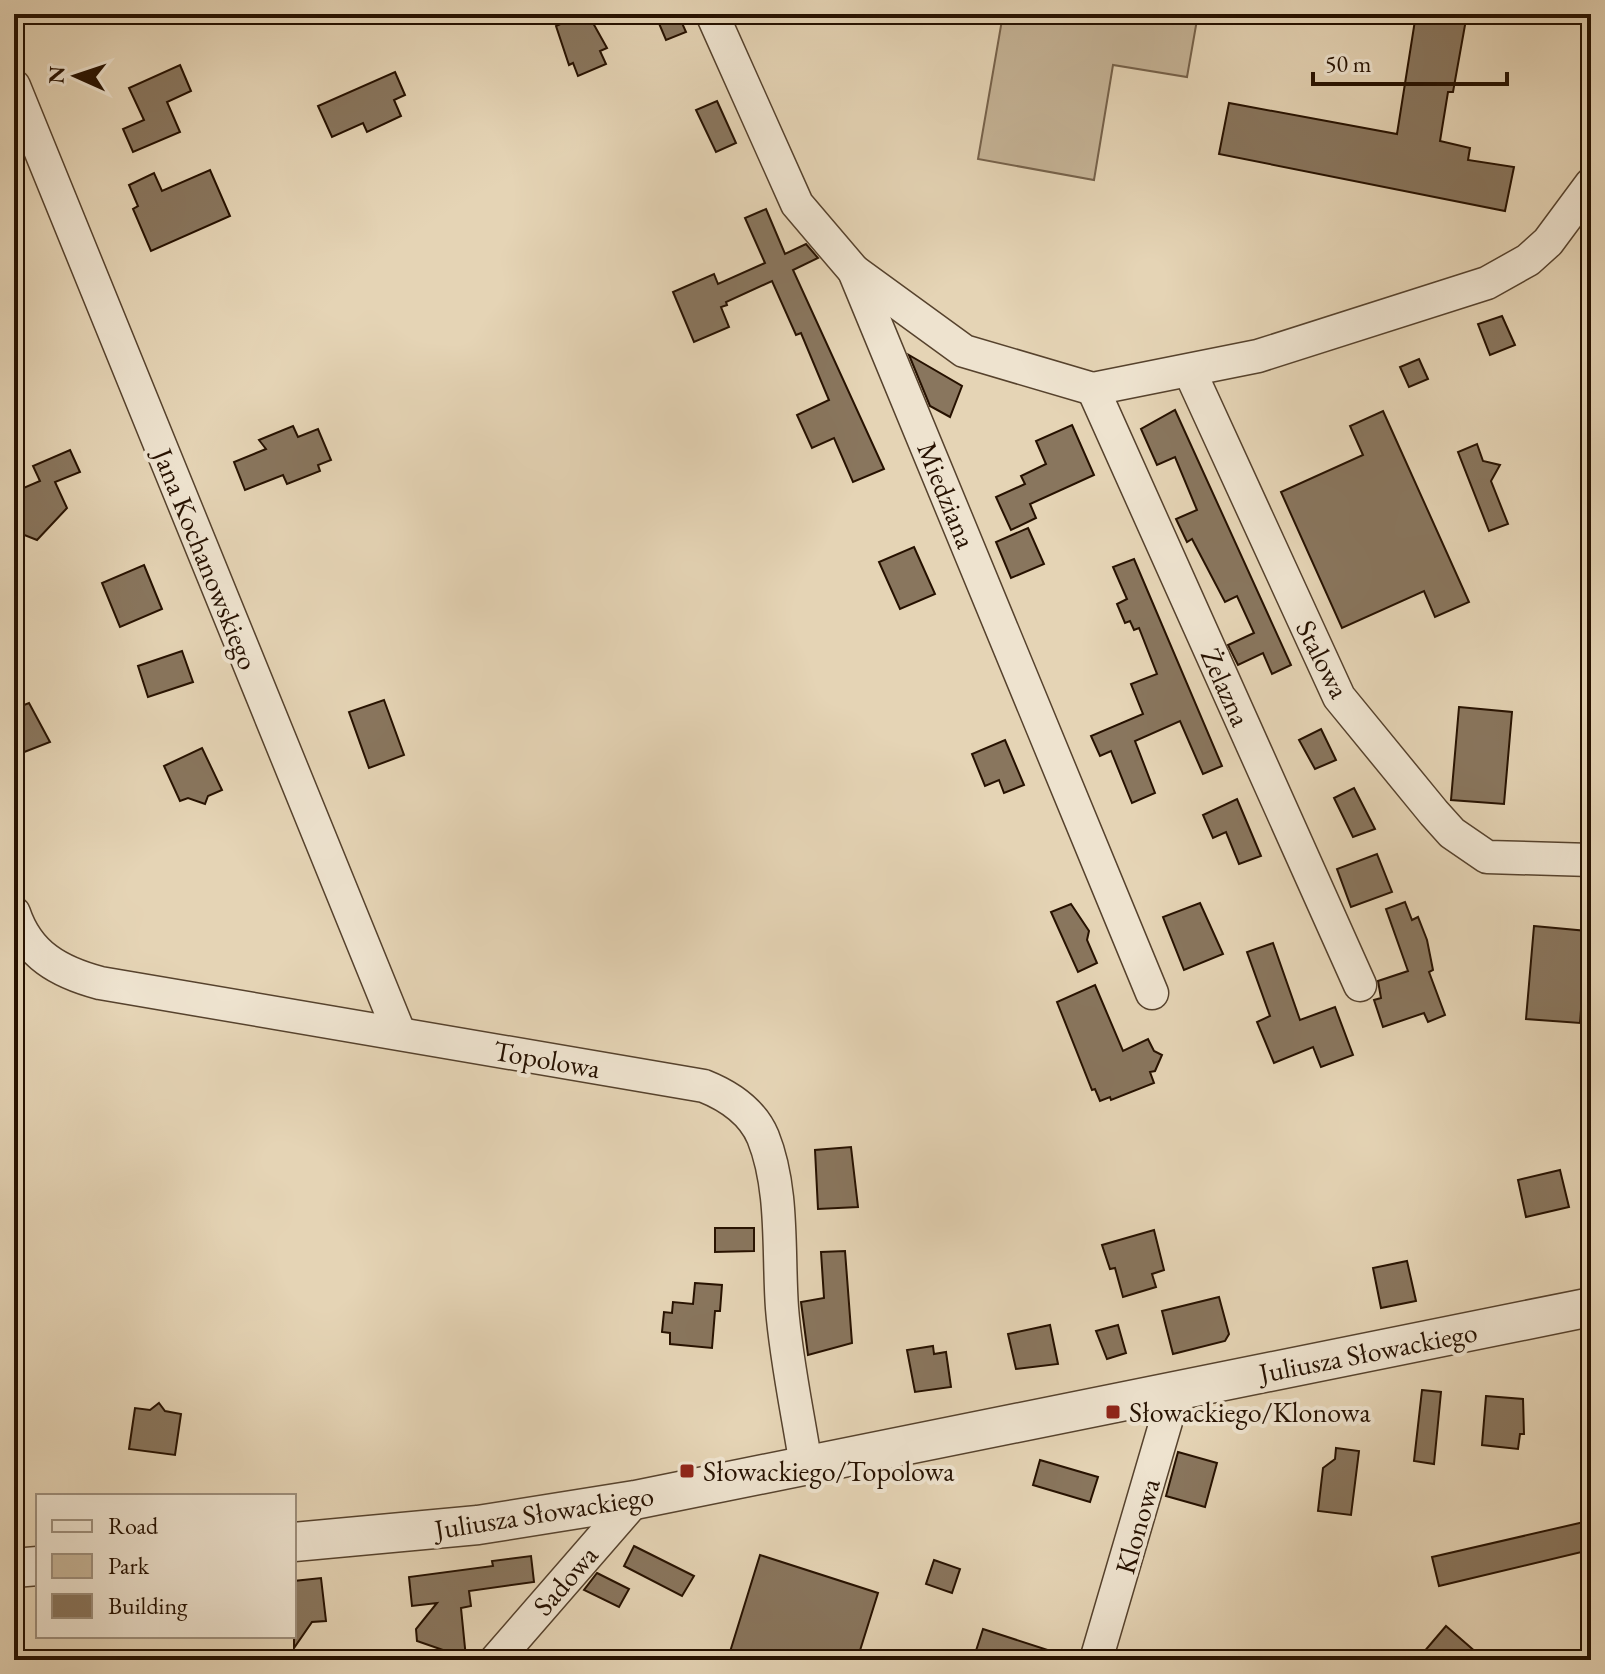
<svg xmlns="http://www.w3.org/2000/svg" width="1605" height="1674" font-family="'EB Garamond',serif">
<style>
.green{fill:#c5b396;stroke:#76624b;stroke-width:2}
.building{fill:#89765e;stroke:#261100;stroke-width:2}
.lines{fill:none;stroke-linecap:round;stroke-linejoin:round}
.minor-casing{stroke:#56422d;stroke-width:35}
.tertiary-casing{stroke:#56422d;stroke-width:41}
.minor{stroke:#eee3cf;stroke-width:32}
.tertiary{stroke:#eee3cf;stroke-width:38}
.poi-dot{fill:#8f2418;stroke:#eee3cf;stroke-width:3}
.labels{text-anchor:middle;stroke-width:8;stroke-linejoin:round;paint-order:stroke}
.street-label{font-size:28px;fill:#261100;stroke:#eee3cf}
.poi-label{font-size:28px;fill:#261100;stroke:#eee3cf;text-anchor:start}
</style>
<rect width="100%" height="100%" fill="#e5d4b5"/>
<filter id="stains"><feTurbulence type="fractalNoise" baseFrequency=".0025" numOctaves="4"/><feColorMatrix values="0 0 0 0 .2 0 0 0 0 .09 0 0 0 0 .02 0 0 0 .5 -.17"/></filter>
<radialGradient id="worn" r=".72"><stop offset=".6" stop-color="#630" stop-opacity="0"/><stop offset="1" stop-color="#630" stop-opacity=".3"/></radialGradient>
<!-- green -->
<path class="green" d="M1003,14H1198L1187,77L1113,65L1094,180L978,159Z"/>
<!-- building -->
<g class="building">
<path d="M582,14H588L607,48L600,51L606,64L578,76L573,63L569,65L556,26Z"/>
<path d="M655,14H678L686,32L666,40Z"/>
<path d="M1416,14H1467L1453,92H1448L1440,141L1470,148L1468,160L1514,167L1505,211L1219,154L1229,103L1397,134Z"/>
<path d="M180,65L191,91L167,102L180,132L133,152L123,129L144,120L129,88Z"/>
<path d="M395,72L405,95L394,100L401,116L367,132L363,123L332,137L318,106Z"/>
<path d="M717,101L736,143L716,152L696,110Z"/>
<path d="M210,170L230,216L151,251L133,209L138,206L129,185L154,173L162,191Z"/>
<path d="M766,209L785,254L806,244L818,258L793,270L884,469L853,482L834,438L812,448L797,415L829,400L801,333L796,335L772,281L726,302L727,305L721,307L729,327L694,342L673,292L714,274L718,284L765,263L745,218Z"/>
<path d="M1502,316L1515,345L1490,355L1478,324Z"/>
<path d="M909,355L962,386L950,417L930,406Z"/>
<path d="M1419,359L1428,379L1409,387L1400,367Z"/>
<path d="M1175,410L1291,665L1272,674L1263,653L1238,665L1228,645L1254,633L1237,596L1225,602L1192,539L1187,542L1176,519L1197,510L1175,457L1157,465L1141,429Z"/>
<path d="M1383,411L1469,602L1435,617L1424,591L1342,628L1281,492L1363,455L1350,426Z"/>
<path d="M1072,425L1094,475L1030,504L1036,518L1011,530L996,497L1025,484L1021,476L1046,464L1036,441Z"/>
<path d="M293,426L298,437L318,429L331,460L318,465L320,471L287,484L283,475L245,490L234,462L266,449L259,440Z"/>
<path d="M1477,444L1483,461L1500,465L1491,481L1508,524L1489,531L1458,452Z"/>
<path d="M70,450L80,472L55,482L67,508L37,540L14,531L20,512L14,492L40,481L33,466Z"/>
<path d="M1028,528L1044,564L1011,578L996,542Z"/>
<path d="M914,547L935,594L900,609L879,562Z"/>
<path d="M1134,559L1222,766L1203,774L1180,721L1135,741L1155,793L1132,803L1111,751L1100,756L1091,736L1143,714L1131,684L1157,674L1139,628L1134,630L1130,621L1125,623L1117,604L1127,599L1113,567Z"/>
<path d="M144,565L162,609L120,627L102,583Z"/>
<path d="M182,651L193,682L148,697L138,666Z"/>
<path d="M384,700L404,755L369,768L349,712Z"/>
<path d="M29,703L50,742L14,756V709Z"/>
<path d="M1459,707L1512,712L1504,804L1451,800Z"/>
<path d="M1321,729L1336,760L1315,769L1299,740Z"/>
<path d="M1005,740L1024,785L1004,793L999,780L985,786L972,754Z"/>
<path d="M202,748L222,790L208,796L205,804L188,798L180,801L164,766Z"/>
<path d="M1354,788L1375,829L1353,837L1334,798Z"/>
<path d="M1237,799L1261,856L1239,864L1226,832L1213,838L1203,815Z"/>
<path d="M1377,854L1392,892L1351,907L1337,869Z"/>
<path d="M1405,902L1412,920L1418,917L1427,940L1433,970L1429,972L1445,1015L1428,1022L1424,1013L1383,1027L1374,1000L1381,998L1378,981L1408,971L1386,909Z"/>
<path d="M1200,903L1223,954L1184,970L1163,917Z"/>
<path d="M1071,904L1089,931L1087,940L1097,963L1078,972L1051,912Z"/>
<path d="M1534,926L1587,931L1580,1023L1526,1019Z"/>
<path d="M1273,943L1300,1020L1335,1007L1353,1055L1321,1067L1313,1047L1274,1063L1257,1022L1270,1016L1247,952Z"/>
<path d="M1095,985L1123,1051L1148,1039L1154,1051L1162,1055L1155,1071L1150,1072L1154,1083L1111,1100L1110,1097L1100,1101L1095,1089L1092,1090L1057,1002Z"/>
<path d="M851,1147L858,1207L818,1209L815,1150Z"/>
<path d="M1560,1170L1569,1207L1526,1217L1518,1180Z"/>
<path d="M715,1228H754V1251L715,1252Z"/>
<path d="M1154,1230L1164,1270L1152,1274L1156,1287L1123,1297L1115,1268L1110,1269L1102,1245Z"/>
<path d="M845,1251L852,1343L808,1355L801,1302L824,1298L821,1252Z"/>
<path d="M1407,1261L1416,1301L1381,1308L1373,1268Z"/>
<path d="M695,1283L722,1285L720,1311H715L712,1348L670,1344V1333L662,1332L664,1312L672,1313L673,1302L693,1304Z"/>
<path d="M1219,1297L1229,1334L1225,1341L1173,1354L1162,1311Z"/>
<path d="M1050,1325L1058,1364L1016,1369L1008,1334Z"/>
<path d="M1118,1325L1126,1353L1107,1359L1096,1331Z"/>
<path d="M933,1346L934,1354L946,1352L951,1387L915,1392L907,1350Z"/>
<path d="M1422,1390L1441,1392L1434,1464L1414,1461Z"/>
<path d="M1486,1396L1523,1399L1524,1434H1520L1518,1449L1482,1445Z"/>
<path d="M159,1403L165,1411L181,1414L175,1455L129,1449L135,1408L150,1410Z"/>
<path d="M1336,1448L1359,1451L1351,1515L1318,1511L1323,1468L1335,1459Z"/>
<path d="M1178,1452L1217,1463L1205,1507L1166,1496Z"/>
<path d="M1040,1460L1098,1477L1090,1502L1033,1485Z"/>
<path d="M1584,1522L1590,1550L1439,1586L1432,1557Z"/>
<path d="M634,1546L694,1576L682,1596L624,1566Z"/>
<path d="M760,1555L878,1593L857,1660H745L729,1655Z"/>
<path d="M531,1556L534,1582L469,1591L471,1606L461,1608L466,1658L417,1641L416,1629L437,1603L412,1606L409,1577L493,1566L492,1561Z"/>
<path d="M934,1560L960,1569L952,1593L926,1584Z"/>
<path d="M597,1573L629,1589L619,1607L584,1590Z"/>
<path d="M321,1578L326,1621L312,1622L294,1648V1581Z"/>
<path d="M1446,1626L1485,1660H1417Z"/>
<path d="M983,1629L1066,1656L1065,1660H973Z"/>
</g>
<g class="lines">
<defs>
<g id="minor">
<path d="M712,14L797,204L854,271L1152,993"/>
<path d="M14,86L399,1032"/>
<path d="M854,271L964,351L1093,389L1258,356L1487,283L1528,260L1548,242L1591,184"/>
<path d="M1190,372L1339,697L1434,813L1452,833L1487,857L1591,860"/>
<path d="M1093,389L1360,985"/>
<path d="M14,913C28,955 59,972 100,983L704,1086C729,1096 752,1111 763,1137C784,1189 778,1253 782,1308C786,1360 798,1414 806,1466"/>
<path d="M496,1660L635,1500"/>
<path d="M1096,1660L1175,1391"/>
</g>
<g id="tertiary">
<path d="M294,1542L478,1525L635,1500L1591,1307"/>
<path d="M14,1568L38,1566"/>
</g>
</defs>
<!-- minor casing -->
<use href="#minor" class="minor-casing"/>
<!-- tertiary casing -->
<use href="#tertiary" class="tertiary-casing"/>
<!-- minor -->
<use href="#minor" class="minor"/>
<!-- tertiary -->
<use href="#tertiary" class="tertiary"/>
</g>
<!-- markers -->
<g class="poi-dot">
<rect x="1105" y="1404" width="16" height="16" rx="4"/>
<rect x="679" y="1463" width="16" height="16" rx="4"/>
</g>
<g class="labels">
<!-- street labels -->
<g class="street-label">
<text transform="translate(947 495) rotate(68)" y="10">Miedziana</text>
<text transform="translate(206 559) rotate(68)" y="10">Jana Kochanowskiego</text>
<text transform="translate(1323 659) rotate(63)" y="10">Stalowa</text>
<text transform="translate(1226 687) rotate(66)" y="10">Żelazna</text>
<text transform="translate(547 1059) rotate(10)" y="10">Topolowa</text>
<text transform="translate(1368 1352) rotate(-11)" y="10">Juliusza Słowackiego</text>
<text transform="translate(544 1512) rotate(-9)" y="10">Juliusza Słowackiego</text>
<text transform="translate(1137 1526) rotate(-74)" y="10">Klonowa</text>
<text transform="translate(565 1580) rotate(-49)" y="10">Sadowa</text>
</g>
<!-- poi labels -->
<g class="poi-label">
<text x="1129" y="1422">Słowackiego/Klonowa</text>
<text x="703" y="1481">Słowackiego/Topolowa</text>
</g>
</g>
<!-- margin -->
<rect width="1605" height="1674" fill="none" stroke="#e5d4b5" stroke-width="48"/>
<rect x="16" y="16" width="1573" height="1642" fill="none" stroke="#261100" stroke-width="4"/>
<rect x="24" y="24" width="1557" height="1626" fill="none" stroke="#261100" stroke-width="2"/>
<!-- legend -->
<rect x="36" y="1494" width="260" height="144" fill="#eee3cf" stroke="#9e8f7c" stroke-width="2"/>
<rect x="52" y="1520" width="40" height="12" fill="#eee3cf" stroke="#9e8f7c" stroke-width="2"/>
<text x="108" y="1534" font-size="24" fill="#261100">Road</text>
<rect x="52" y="1554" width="40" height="24" fill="#c5b396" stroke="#9e8f7c" stroke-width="2"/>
<text x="108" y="1574" font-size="24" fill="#261100">Park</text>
<rect x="52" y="1594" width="40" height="24" fill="#89765e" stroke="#9e8f7c" stroke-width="2"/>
<text x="108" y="1614" font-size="24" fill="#261100">Building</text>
<!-- north arrow -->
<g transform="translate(76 76) rotate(273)" stroke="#eee3cf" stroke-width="6" paint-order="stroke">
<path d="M0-6L14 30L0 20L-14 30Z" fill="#261100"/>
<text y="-12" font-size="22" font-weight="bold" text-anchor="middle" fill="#261100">N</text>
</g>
<!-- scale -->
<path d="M1313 72v12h194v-12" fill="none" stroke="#261100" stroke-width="4"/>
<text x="1325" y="72" font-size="24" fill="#261100" stroke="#eee3cf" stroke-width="6" paint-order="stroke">50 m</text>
<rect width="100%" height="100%" filter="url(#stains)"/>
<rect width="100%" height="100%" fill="url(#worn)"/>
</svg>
